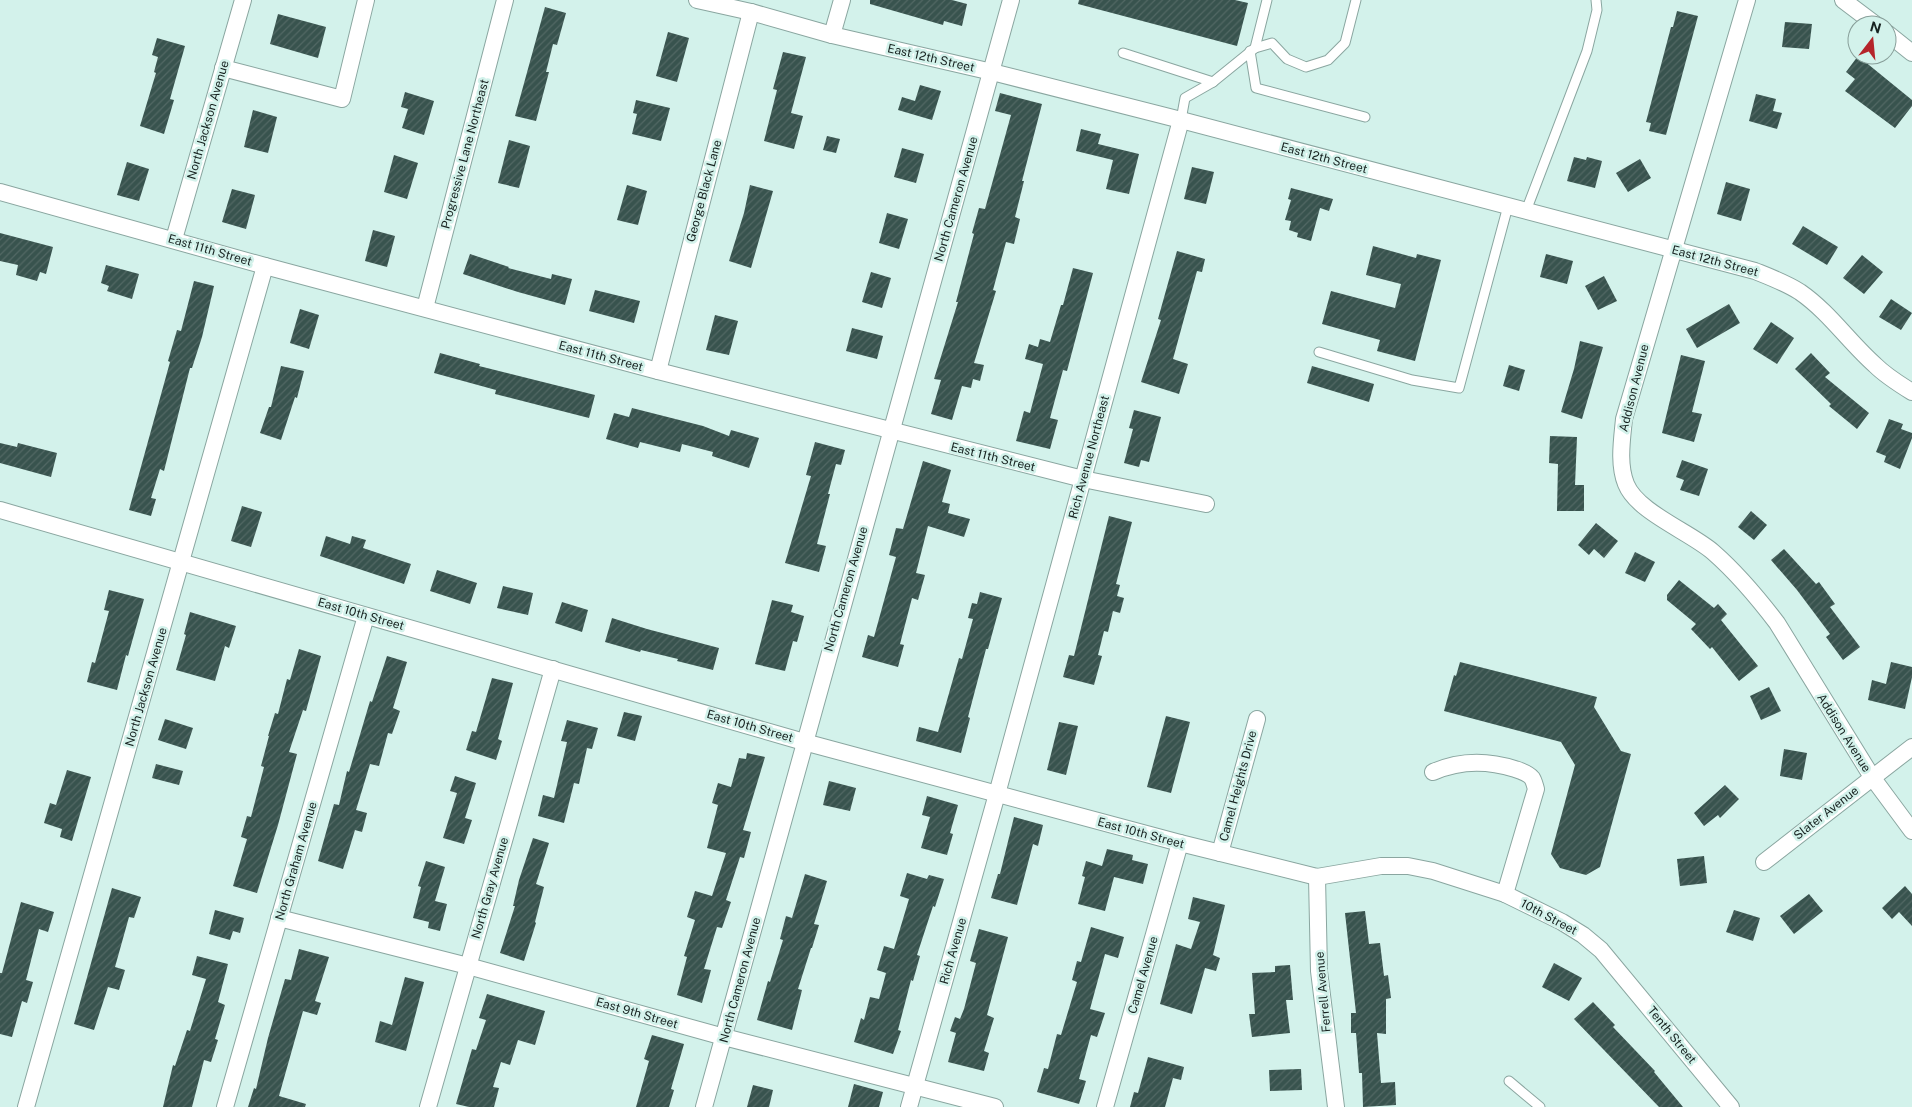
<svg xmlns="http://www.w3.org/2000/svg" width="1912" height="1107" font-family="'Public Sans',sans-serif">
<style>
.building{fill:url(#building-hatch)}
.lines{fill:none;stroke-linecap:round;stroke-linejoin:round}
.lane-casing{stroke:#8aa6a0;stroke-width:11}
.street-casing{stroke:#8aa6a0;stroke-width:18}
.lane{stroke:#fff;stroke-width:9}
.street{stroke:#fff;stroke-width:16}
.labels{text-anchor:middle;stroke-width:5;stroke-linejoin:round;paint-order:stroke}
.street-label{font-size:12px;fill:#172220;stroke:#d3f2eb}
</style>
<defs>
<pattern id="building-hatch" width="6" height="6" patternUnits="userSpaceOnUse" patternTransform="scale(1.25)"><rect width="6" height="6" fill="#38534e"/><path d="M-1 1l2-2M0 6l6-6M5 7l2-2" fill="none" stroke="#526864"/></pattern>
</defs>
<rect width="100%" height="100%" fill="#d3f2eb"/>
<!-- building -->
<g class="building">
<path d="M870,0H952L967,4L962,26L944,21L943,25L870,4Z"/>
<path d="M1079,0H1235L1248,3L1237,46L1078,4Z"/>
<path d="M545,7L566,13L557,45L553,44L546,72H549L536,121L515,116Z"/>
<path d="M1677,11L1698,16L1666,135L1649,131L1651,123L1646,122L1671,27H1673Z"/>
<path d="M278,14L326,27L318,58L270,44Z"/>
<path d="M1785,22L1812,24L1809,49L1782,47Z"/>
<path d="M668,32L689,38L677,82L656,76Z"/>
<path d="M157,38L185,46L170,99L174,100L164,134L140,126L156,73L154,72L158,57L152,55Z"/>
<path d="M783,52L806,57L791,113L803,116L794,149L764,141L777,90L773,89Z"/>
<path d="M1858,56L1912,100V106L1895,128L1845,91L1855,79L1846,72Z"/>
<path d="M920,85L941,91L932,120L898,110L902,97L915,101Z"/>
<path d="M405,92L434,101L424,135L402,128L408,109L401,107Z"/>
<path d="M1000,93L1042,104L1022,181H1024L1015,217L1020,219L1014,244L1006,242L993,290L996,291L974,363L984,365L980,381L973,379L971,388L962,386L952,420L931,414L941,380L934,379L958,302H956L974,234L972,233L979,208L985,209L1011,115L995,111Z"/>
<path d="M1756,94L1776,99L1773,111L1782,113L1777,129L1749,121Z"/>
<path d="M636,100L670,108L661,141L632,134L637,114L633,113Z"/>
<path d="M253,110L277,117L268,153L244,147Z"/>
<path d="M1081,129L1101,134L1098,144L1139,154L1129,194L1106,189L1113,160L1076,151Z"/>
<path d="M827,136L840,139L836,153L823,150Z"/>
<path d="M509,140L530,146L519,188L498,183Z"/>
<path d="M902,148L924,154L916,183L894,177Z"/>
<path d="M394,155L418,163L407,199L384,192Z"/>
<path d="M1574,157L1586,160L1587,157L1602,161L1595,188L1567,181Z"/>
<path d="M1640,159L1651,178L1628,192L1616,173Z"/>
<path d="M127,162L149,169L139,201L117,195Z"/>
<path d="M1192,167L1214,172L1206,204L1184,199Z"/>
<path d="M1726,182L1750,189L1741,221L1717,214Z"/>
<path d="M627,185L647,191L638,225L617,220Z"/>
<path d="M750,185L773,191L751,268L729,261L744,213Z"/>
<path d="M1291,188L1333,199L1329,211L1320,208L1311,241L1297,237L1298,233L1289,230L1291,221L1285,220L1291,200L1288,199Z"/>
<path d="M232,189L255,195L246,229L222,222Z"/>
<path d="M887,213L908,219L899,249L879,243Z"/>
<path d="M1803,226L1838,247L1827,265L1792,244Z"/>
<path d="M373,230L395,236L387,267L365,261Z"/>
<path d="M0,233L53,247L46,274L40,272L37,281L16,275L18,265L0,261Z"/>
<path d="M1373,246L1416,258L1417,254L1441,260L1415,361L1377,351L1380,340L1322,324L1331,291L1395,308L1401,284L1366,275Z"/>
<path d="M1177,251L1205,259L1202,272L1197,271L1173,359L1188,364L1179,394L1141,382L1161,320L1158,319Z"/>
<path d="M470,254L509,267L508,268L551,279L552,274L572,279L565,305L518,292L463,274Z"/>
<path d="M1546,254L1573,261L1567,284L1540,277Z"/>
<path d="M1862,255L1883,272L1864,294L1843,278Z"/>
<path d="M106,265L139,274L132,299L107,291L109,286L101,283Z"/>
<path d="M1073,268L1093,273L1067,371L1063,370L1050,418L1058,420L1050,449L1016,441L1024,411L1030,413L1043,364L1025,359L1029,344L1038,347L1040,339L1050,342L1061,305H1063Z"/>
<path d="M871,272L891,278L882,308L862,302Z"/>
<path d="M1604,276L1617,301L1598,310L1585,286Z"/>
<path d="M194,281L214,286L202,337L192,368H190L164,471L160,469L151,498L156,499L151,516L129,510L170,362L168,361L177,330L181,331Z"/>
<path d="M595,290L640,301L634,323L589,311Z"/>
<path d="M1891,299L1912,313L1901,330L1879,317Z"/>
<path d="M1729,304L1740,323L1697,348L1686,329Z"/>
<path d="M300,309L319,315L309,349L290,343Z"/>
<path d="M715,315L738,321L729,355L706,350Z"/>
<path d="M1771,322L1794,338L1777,364L1753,349Z"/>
<path d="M852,328L883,336L877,359L846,351Z"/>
<path d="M1580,341L1603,347L1582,419L1561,412L1574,369Z"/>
<path d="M440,353L480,364L479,366L595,395L589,418L495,394L496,390L434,373Z"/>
<path d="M1811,353L1830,373L1825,377L1869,413L1857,429L1829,406L1831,404L1795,369Z"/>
<path d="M1681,355L1705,361L1692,412L1702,414L1694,442L1662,433Z"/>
<path d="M1509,365L1525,370L1519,391L1503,386Z"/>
<path d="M281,366L304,371L297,398L295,397L281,440L260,433L269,407H271Z"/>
<path d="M1312,366L1374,384L1369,402L1307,383Z"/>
<path d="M632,408L703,426L729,436L731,430L759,438L749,468L712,456L713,452L682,444L680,452L640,442L638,448L606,439L614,413L629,417Z"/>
<path d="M1134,410L1161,417L1149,462L1141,460L1139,467L1124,463L1133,429L1129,428Z"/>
<path d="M1889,419L1903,424L1901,429L1912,433V438L1900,469L1884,462L1886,456L1876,452Z"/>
<path d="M1550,436L1577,437L1575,485H1584V511H1557L1558,464L1549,463Z"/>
<path d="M815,442L845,450L841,465L836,464L828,494H830L817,544L826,546L819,572L785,563L811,476L806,475Z"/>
<path d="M0,443L17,447L18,443L57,453L51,477L0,463Z"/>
<path d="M1682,460L1708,469L1699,496L1680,490L1684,480L1676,477Z"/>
<path d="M923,461L951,470L942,502L950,504L948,513L970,519L964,537L928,526L916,573L925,575L918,600L912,598L900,644L904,645L898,667L862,657L868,635L874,637L896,557L889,555L896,528L903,529Z"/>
<path d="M242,506L262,512L251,547L231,541Z"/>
<path d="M1751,511L1767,525L1754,540L1738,527Z"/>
<path d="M1109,516L1132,522L1116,584L1120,585L1117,596L1124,598L1120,613L1113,611L1108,632L1104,631L1098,655L1102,656L1094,685L1063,677L1069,655L1074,656Z"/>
<path d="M1596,523L1618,541L1604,558L1594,549L1589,555L1578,545Z"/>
<path d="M326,536L350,544L352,536L366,540L363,548L411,564L404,584L320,556Z"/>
<path d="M1784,549L1816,584L1819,582L1835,604L1830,607L1860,647L1843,660L1826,637L1830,634L1797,590L1771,560Z"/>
<path d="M1635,552L1655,562L1645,582L1625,573Z"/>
<path d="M437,570L477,583L470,604L430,591Z"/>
<path d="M1679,580L1714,608L1718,604L1727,614L1721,620L1758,666L1739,681L1712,647L1710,649L1691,629L1696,624L1667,600V595Z"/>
<path d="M503,586L533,593L528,615L497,608Z"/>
<path d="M109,590L144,599L128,656L126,655L117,690L87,682L92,662L95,663L109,611L104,610Z"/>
<path d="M980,592L1002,598L988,649H986L968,717L970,718L961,753L916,741L919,727L938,732L959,658L962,659L973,619L968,618L972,603L977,604Z"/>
<path d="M772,600L793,605L791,612L804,616L797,642L793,641L785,671L755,664Z"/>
<path d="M562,602L588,610L582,632L555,623Z"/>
<path d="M190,612L236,626L229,648L225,646L215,681L176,670L186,635L184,634Z"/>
<path d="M612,618L647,629L719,648L713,670L677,661L678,659L641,650L640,652L605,642Z"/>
<path d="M299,649L321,656L306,711L303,710L289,752L297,754L278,825L257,893L233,886L247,839L241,837L247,816L251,817L264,767L261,766L269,736H268L275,713L278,714L287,679L290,680Z"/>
<path d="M387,656L407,662L393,708L400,711L392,734L388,733L379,766L370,764L356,810L367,813L362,832L355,830L343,869L318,861L334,804L339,805L347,771L349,772L370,701L372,702Z"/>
<path d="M1460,662L1597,697L1594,707L1621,751L1631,754L1600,867L1586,875L1560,868L1551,854L1575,765L1561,742L1444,711L1454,675L1456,676Z"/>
<path d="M1891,662L1912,667V677L1905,709L1868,700L1872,680L1886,684Z"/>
<path d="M492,678L513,683L498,739L502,741L496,760L466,750L472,731L476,732Z"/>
<path d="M1769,687L1781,711L1761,720L1750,696Z"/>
<path d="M624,712L642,716L635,741L617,736Z"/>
<path d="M1166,716L1190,722L1171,793L1147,787Z"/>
<path d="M165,719L193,728L186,749L158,740Z"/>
<path d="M567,720L598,728L592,749L587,748L579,784L574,783L564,823L538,816L543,795L554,798L567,742L561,741Z"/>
<path d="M1059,722L1078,726L1066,775L1047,770Z"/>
<path d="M1784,749L1807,753L1802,780L1780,776Z"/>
<path d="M747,753L765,757L743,830L751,832L744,858L740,857L726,900L731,902L722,928L717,927L704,969L711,970L702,1003L677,995L687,957L684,956L695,920L687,917L695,891L712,896L726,853L707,848L718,805L712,803L718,783L731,787L739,758L746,759Z"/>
<path d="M156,764L183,771L179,785L152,778Z"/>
<path d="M67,770L91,777L72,841L60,837L62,829L44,823L50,803L56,805Z"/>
<path d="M455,776L476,783L465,818L472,820L464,844L443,838L457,793L450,791Z"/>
<path d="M829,781L856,788L850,811L823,805Z"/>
<path d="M1725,785L1739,799L1720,818L1718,815L1704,826L1694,813Z"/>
<path d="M927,796L958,805L950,833L953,834L947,855L921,848L930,817L922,815Z"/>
<path d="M1014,817L1043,825L1038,846L1033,844L1017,905L991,898L998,874H1000Z"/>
<path d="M533,838L549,843L536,884L544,887L535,922L536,923L524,961L500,953L515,906H513L519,880Z"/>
<path d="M1107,849L1133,855L1132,860L1148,864L1143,884L1114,877L1105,911L1078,904L1085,877L1082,876L1086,861L1102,866Z"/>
<path d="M1704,856L1707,883L1680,886L1677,859Z"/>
<path d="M426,861L445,867L435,901L447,904L440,931L428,928L429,922L413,918L421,887L418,886Z"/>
<path d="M907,873L927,879L929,875L944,879L935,907L933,906L917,955L920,956L913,981L911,980L898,1030L901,1031L893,1054L854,1042L861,1018L864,1020L870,997L879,999L886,973L877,970L884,946L894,949L909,899L900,896Z"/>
<path d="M805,874L827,881L814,924L819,925L812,948H811L798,989L802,990L792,1030L757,1020L768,981L770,982L783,940L780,939L786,916L792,918Z"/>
<path d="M1905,886L1912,894V926L1899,912L1892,919L1882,908Z"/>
<path d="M112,888L141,897L134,918L129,917L115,967L125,970L119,990L108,987L94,1030L74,1024Z"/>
<path d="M1809,894L1823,911L1794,934L1780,916Z"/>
<path d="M1193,897L1225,905L1213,955L1220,958L1216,971L1205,968L1192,1014L1160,1004L1176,944L1191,949L1200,922L1188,919Z"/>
<path d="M21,902L54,912L48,932L39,929L26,980L33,982L27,1003L22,1001L12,1037L0,1034V973H2Z"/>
<path d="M215,910L244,918L240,933L233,931L230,940L209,934Z"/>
<path d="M1734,910L1760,918L1753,941L1726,932Z"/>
<path d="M1365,911L1369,944L1380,943L1384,976L1388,975L1391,998L1386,999V1034L1377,1033L1381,1083L1395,1082L1396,1105L1363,1107L1362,1073H1359L1356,1033H1351V1013H1356L1345,913Z"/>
<path d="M1091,927L1124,937L1118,958L1105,954L1090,1009L1105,1013L1097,1037L1091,1035L1079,1079L1086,1081L1079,1104L1037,1092L1044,1068L1048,1069L1057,1034L1061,1035L1077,982L1072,980L1077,961L1081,962Z"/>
<path d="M979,929L1008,937L987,1015L994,1018L984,1051L989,1053L984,1071L948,1062L956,1033L950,1031L955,1017L960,1019L964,1009L976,963L970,961Z"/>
<path d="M299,949L329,957L315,1001L321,1003L317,1015L303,1011L279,1096L306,1104L305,1107H248L254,1088L256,1089L268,1038L285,979L291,980Z"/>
<path d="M197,956L228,964L218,1002L225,1005L215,1039L218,1040L211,1062L204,1060L192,1107H163L173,1065L175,1066L187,1030L190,1031L206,979L192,975Z"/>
<path d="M1554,963L1582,978L1569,1001L1542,987Z"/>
<path d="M1290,965L1293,1000H1286L1290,1033L1252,1037L1249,1014H1255L1252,973L1275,972V966Z"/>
<path d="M405,977L424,982L406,1051L375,1042L380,1021L392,1025Z"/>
<path d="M487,994L545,1011L535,1045L518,1040L510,1065L501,1062L493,1087L499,1088L494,1107H469L456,1104L472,1049L476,1050L486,1020L479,1018Z"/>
<path d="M1593,1002L1615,1025L1613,1027L1655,1071L1654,1072L1683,1107H1659L1574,1019Z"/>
<path d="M652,1035L684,1044L671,1089L674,1090L669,1107H636L649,1061L644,1059Z"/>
<path d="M1148,1057L1184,1067L1181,1080L1173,1078L1165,1107H1130L1134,1092L1138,1093Z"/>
<path d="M1301,1069L1302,1090L1270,1091L1269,1070Z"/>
<path d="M854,1084L883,1092L879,1107H848Z"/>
<path d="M753,1085L773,1090L769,1107H747Z"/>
</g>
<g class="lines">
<defs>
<g id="lane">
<path d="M1255,48L1272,43L1287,59L1306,67L1328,60L1345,43L1356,0"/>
<path d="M1250,51L1256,88L1365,117"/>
<path d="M1123,53L1213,82"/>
<path d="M1181,120L1185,98L1213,82L1255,48L1267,0"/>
<path d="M1526,211L1587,51L1597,10L1596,0"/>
<path d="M1319,352L1412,380L1459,388L1508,206"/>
<path d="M1509,1081L1540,1107"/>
</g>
<g id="street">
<path d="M697,0L751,12L832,35L992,72L1181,120L1755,271C1770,277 1786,283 1800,292C1829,312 1849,342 1875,365C1886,376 1899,384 1912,392"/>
<path d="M1747,0L1624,419C1622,440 1618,464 1626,484C1637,512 1690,532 1713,552C1737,573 1758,598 1777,623L1872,777L1912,831"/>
<path d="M1843,0L1876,25"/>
<path d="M1887,33L1912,53"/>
<path d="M832,35L842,0"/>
<path d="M223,68L342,99L366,0"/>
<path d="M0,192L265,266L658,371L1083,479L1206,504"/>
<path d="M174,239L243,0"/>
<path d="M425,308L505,0"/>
<path d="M658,371L751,12"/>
<path d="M0,510L804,742L1180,843L1317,877L1381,866H1408L1433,871L1505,894L1562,922L1583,935L1601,950L1731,1107"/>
<path d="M1433,772C1460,760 1487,760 1515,769C1521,771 1528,773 1532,778C1534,781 1535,786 1536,789L1505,894"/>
<path d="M1220,853L1257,719"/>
<path d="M1764,862L1912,747"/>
<path d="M1317,877L1319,971L1336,1107"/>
<path d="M279,918L468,966L724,1037L995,1107"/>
<path d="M26,1107L265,266"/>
<path d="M225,1107L366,616"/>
<path d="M428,1107L553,669"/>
<path d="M704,1107L1011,0"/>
<path d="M909,1107L997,794L1181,120"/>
<path d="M1105,1107L1180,843"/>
</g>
</defs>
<!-- lane casing -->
<use href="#lane" class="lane-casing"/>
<!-- street casing -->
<use href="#street" class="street-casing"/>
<!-- lane -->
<use href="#lane" class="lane"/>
<!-- street -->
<use href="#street" class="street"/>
</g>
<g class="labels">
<!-- street labels -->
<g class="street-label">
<text transform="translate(931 58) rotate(13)" y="4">East 12th Street</text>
<text transform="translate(208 120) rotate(-74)" y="4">North Jackson Avenue</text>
<text transform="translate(465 154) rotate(-75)" y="4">Progressive Lane Northeast</text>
<text transform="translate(1324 158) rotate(15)" y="4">East 12th Street</text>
<text transform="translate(704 191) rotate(-75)" y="4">George Black Lane</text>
<text transform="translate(956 199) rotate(-74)" y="4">North Cameron Avenue</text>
<text transform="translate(210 250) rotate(16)" y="4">East 11th Street</text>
<text transform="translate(1715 261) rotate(15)" y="4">East 12th Street</text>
<text transform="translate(601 356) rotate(15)" y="4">East 11th Street</text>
<text transform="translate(1634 388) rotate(-76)" y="4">Addison Avenue</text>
<text transform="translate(993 457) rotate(14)" y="4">East 11th Street</text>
<text transform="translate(1089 457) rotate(-75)" y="4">Rich Avenue Northeast</text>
<text transform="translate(846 589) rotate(-74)" y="4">North Cameron Avenue</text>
<text transform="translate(361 614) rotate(16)" y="4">East 10th Street</text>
<text transform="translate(146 687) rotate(-74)" y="4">North Jackson Avenue</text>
<text transform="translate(750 726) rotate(16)" y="4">East 10th Street</text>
<text transform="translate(1844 733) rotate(58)" y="4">Addison Avenue</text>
<text transform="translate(1238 786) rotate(-75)" y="4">Camel Heights Drive</text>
<text transform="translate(1826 813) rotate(-38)" y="4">Slater Avenue</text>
<text transform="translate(1141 833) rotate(15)" y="4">East 10th Street</text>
<text transform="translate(296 861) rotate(-74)" y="4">North Graham Avenue</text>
<text transform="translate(490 888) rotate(-74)" y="4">North Gray Avenue</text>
<text transform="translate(1549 917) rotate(28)" y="4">10th Street</text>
<text transform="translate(953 951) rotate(-74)" y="4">Rich Avenue</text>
<text transform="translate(1143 975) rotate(-74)" y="4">Camel Avenue</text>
<text transform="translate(740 980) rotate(-75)" y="4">North Cameron Avenue</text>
<text transform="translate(1323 992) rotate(-95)" y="4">Ferrell Avenue</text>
<text transform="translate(637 1013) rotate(16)" y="4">East 9th Street</text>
<text transform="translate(1672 1035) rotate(51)" y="4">Tenth Street</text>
</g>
</g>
<!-- north arrow -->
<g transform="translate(1872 40) rotate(16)"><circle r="24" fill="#d3f2eb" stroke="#889f9a"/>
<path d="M0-4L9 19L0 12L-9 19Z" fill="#b5242a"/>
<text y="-8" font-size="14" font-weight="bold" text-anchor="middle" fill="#172220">N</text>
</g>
</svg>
